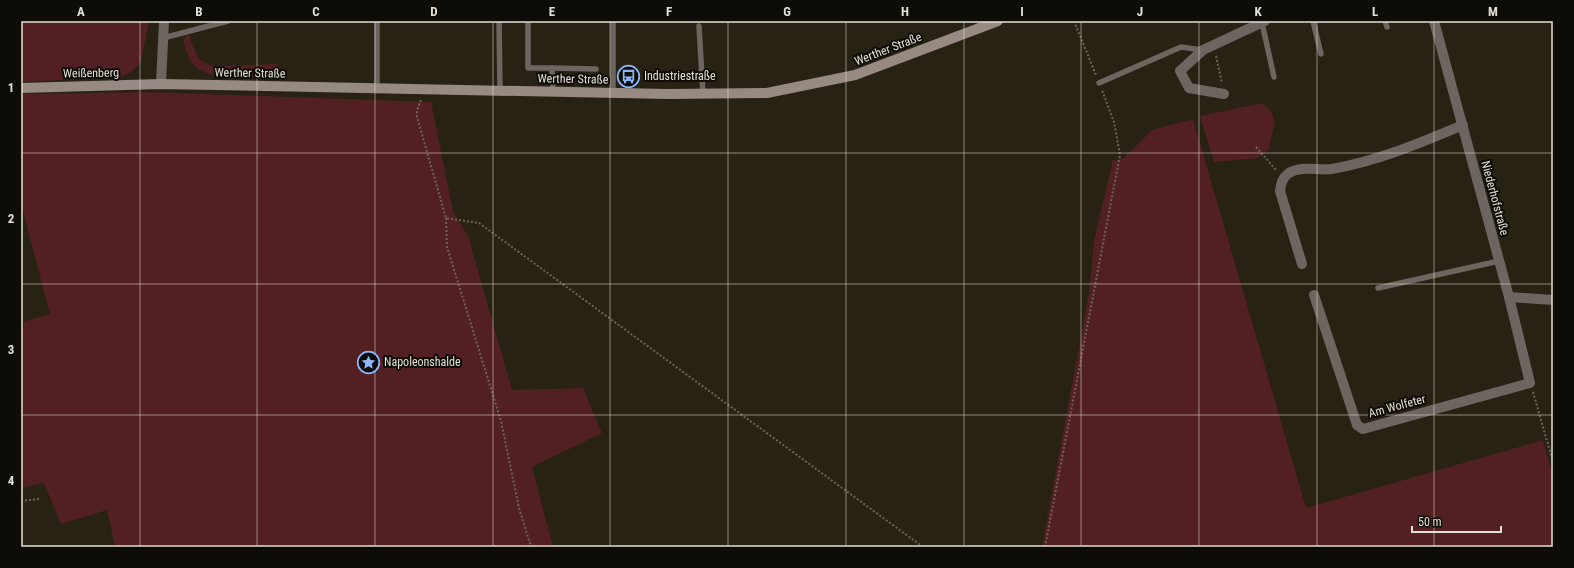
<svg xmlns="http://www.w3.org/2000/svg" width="1574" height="568" font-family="'Roboto Condensed',sans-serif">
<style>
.green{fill:#521f22}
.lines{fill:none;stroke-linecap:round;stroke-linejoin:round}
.path{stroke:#6b6559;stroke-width:2;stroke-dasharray:2 2;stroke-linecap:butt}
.lane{stroke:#6c6560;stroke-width:5.5}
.street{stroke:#6c6560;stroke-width:10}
.secondary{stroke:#968a83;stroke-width:10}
.grid{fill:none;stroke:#e3dfd6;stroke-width:1;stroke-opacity:0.55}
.labels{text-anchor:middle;stroke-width:4;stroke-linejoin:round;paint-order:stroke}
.street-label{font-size:12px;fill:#e3dfd6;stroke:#0e0c06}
.poi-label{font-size:12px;fill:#e3dfd6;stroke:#0e0c06;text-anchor:start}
.neatline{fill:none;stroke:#e3dfd6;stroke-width:1.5}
.grid-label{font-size:13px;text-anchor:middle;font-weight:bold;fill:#e3dfd6}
</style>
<rect width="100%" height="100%" fill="#282214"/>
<!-- green -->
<g class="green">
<path d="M21,21H149L141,62L131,72L122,77L21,82Z"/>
<path d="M187,35L191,36L190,40L199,59L212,66L278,64L276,78L212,75C191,68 189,60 183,40Z"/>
<path d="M150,92L431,102L453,211L468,236L512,390L583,388L602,433L532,467L553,547H115L107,510L61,524L44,483L21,488V322L50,314L21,204V94Z"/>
<path d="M1262,103L1271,111L1275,121L1269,149L1258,158L1214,162L1200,116Z"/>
<path d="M1193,119L1306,508L1543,440L1553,476V547H1042L1089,293L1094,241L1113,160L1124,158L1152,130Z"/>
</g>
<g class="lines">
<!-- path -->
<g class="path">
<path d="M1074,21L1096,75"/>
<path d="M1216,56L1222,83"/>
<path d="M421,100L417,110V117L446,218L479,223L923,547"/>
<path d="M1256,147L1276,170"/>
<path d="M446,218L447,247L501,421L519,508L531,547"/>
<path d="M1533,392L1553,462"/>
<path d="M21,501L39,499"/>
<path d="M1045,547L1120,155L1114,122L1102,90"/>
</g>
<!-- lane -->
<g class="lane">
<path d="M499,21L500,91"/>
<path d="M528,21V68H552L553,91"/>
<path d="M1313,21L1321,54"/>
<path d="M1385,21L1387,27"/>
<path d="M1262,23L1274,77"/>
<path d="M699,26L703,94"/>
<path d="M163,38L228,21"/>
<path d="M552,68L596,69"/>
<path d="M1099,83L1181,47L1202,50"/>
<path d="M377,89V21"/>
<path d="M613,92V21"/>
<path d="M1378,288L1499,261"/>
</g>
<!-- street -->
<g class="street">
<path d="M161,84L164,21"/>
<path d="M1224,94L1189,88L1180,71L1203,50L1265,21"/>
<path d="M1302,264L1280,191C1281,184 1282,178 1289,173C1301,165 1319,171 1332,169C1378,161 1420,143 1463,125"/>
<path d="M1314,295L1357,425L1363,429L1530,383L1509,297L1434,21"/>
<path d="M1509,297L1553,300"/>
</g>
<!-- secondary -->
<path class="secondary" d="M21,88L161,84L668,94L767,93L855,75L998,21"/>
</g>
<!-- grid -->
<path class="grid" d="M140,21V547M257,21V547M375,21V547M493,21V547M610,21V547M728,21V547M846,21V547M964,21V547M1081,21V547M1199,21V547M1317,21V547M1434,21V547M21,153H1553M21,284H1553M21,415H1553"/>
<!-- icons -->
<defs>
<symbol id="bus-ring" viewBox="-11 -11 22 22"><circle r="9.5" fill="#0e0c06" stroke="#8db9fc" stroke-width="1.5"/><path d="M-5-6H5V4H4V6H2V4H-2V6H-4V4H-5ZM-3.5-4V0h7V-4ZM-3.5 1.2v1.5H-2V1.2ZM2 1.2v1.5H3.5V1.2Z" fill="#8db9fc"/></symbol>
<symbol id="sight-ring" viewBox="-11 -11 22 22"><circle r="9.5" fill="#0e0c06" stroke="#8db9fc" stroke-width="1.5"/><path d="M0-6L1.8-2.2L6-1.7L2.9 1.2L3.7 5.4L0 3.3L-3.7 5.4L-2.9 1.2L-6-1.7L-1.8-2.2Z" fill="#8db9fc"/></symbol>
</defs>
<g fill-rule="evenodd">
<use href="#bus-ring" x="616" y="64" width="25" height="25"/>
<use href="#sight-ring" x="356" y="350" width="25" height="25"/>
</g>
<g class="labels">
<!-- street labels -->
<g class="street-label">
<text transform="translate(888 49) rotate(-21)" y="4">Werther Straße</text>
<text transform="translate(91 73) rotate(-1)" y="4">Weißenberg</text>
<text transform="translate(250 73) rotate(1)" y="4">Werther Straße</text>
<text transform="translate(573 79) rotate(1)" y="4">Werther Straße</text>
<text transform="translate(1495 198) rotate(75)" y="4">Niederhofstraße</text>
<text transform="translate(1397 406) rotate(-15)" y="4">Am Wolfeter</text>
</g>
<!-- poi labels -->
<g class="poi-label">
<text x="644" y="80">Industriestraße</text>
<text x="384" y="366">Napoleonshalde</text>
</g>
</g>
<!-- border -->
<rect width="1574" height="568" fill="none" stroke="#0e0c06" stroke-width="44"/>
<!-- scale -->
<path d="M1412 526v6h89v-6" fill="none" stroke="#e3dfd6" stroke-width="2"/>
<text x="1418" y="526" font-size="12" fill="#e3dfd6" stroke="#0e0c06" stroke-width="3" paint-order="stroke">50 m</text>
<rect x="22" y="22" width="1530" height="524" class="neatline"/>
<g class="grid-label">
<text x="81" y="16">A</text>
<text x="199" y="16">B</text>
<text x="316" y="16">C</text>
<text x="434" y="16">D</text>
<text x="552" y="16">E</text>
<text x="669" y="16">F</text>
<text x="787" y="16">G</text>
<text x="905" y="16">H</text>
<text x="1022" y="16">I</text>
<text x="1140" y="16">J</text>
<text x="1258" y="16">K</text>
<text x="1375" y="16">L</text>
<text x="1493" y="16">M</text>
<text x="11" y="92">1</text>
<text x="11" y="223">2</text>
<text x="11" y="354">3</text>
<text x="11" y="485">4</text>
</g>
</svg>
